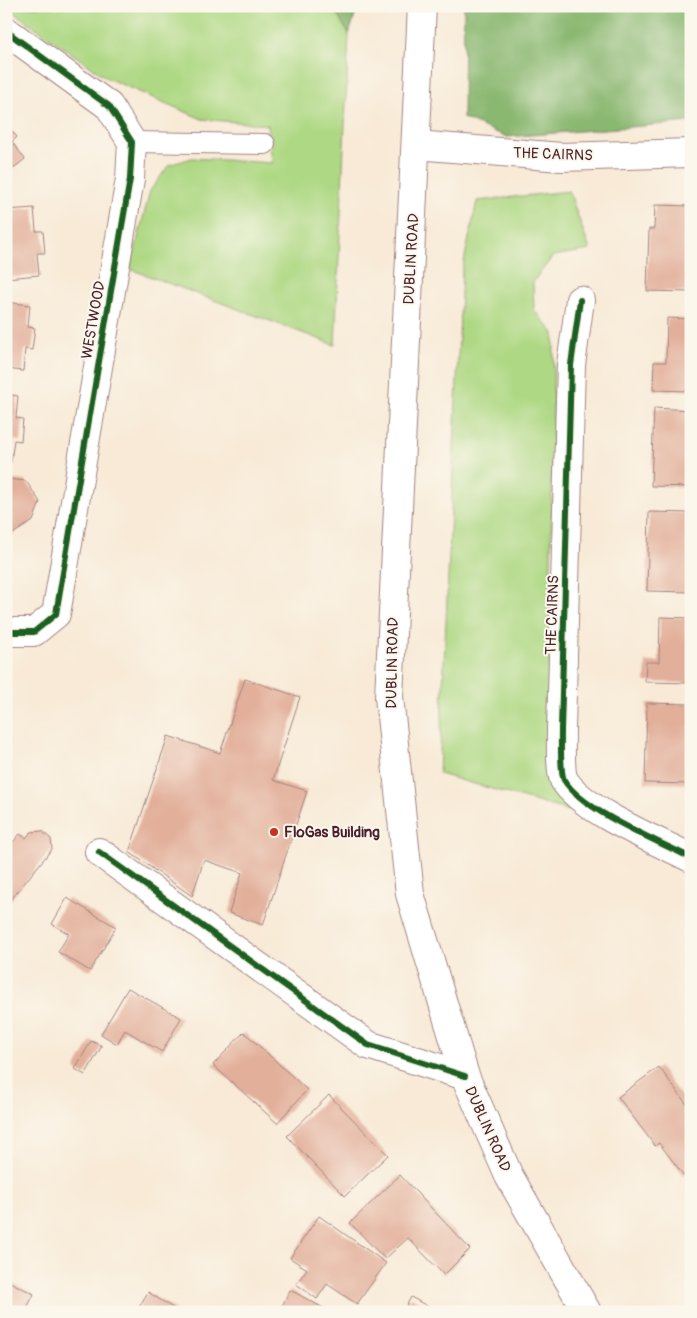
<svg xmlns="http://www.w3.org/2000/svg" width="697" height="1318" font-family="Pangolin,sans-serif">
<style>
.green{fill:#aed883;stroke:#7c7c57}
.forest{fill:#8ab871;stroke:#6a6c4e}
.building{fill:#e2af9a}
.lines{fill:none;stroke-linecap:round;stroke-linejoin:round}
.lane-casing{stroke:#a18481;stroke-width:22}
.street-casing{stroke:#a18481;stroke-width:30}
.secondary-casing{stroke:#a18481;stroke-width:30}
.lane{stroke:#fff;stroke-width:20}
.street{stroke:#fff;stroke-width:28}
.secondary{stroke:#fff;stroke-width:28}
.cycleway-casing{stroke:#fbf7ec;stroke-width:9}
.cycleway{stroke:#1b5e20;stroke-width:6}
.poi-dot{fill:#c8321e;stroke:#fbf7ec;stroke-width:2}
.labels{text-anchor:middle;stroke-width:4;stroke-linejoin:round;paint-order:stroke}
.street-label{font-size:15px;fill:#4a1f2b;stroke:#fbf7ec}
.poi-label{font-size:15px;font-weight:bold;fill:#4a1f2b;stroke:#fbf7ec;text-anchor:start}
</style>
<rect width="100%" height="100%" fill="#fbf7ec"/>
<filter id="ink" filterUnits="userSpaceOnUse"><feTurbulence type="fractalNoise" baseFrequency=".02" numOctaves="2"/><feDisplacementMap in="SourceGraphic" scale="10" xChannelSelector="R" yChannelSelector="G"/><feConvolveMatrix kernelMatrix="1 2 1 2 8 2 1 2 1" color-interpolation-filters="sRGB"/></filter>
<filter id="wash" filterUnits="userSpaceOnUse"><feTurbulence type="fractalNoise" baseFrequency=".0096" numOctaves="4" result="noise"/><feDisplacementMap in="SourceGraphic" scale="20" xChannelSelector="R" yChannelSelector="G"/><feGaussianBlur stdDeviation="1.12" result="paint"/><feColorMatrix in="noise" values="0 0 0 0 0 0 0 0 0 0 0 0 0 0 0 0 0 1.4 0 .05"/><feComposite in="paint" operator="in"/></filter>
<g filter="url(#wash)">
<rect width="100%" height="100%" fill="#f8ead7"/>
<!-- green -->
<g class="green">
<path d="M332,6L349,34L335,345L130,269L150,191L169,165L192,158L272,163L268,125L202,119L107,78L6,7Z"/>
<path d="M569,191L590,250L553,256L533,282L534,310L554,333L548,781L569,811L439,774L462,271L477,201Z"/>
</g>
<!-- forest -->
<g class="forest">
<path d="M332,6H358L349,34Z"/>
<path d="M464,6L691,8V122L507,137L463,118Z"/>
</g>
<g id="blocks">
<!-- building -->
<g class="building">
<path d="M6,124L17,137L12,142L25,159L6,174Z"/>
<path d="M655,205L691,206V292L647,291L649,229H654Z"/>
<path d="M34,208L36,231H43L45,253H37L39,275L6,278V210Z"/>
<path d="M6,302L30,305L28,327L35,328L32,350L25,349L23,371L6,369Z"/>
<path d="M667,318L691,319V391L653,390L654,362H666Z"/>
<path d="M6,394L18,396L16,418L23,419L21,441L14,440L11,462H6Z"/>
<path d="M654,408L691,410V487L651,486Z"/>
<path d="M6,479L26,481L40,502L33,521L6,538Z"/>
<path d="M649,512L691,513V592L647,591Z"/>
<path d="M660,617L691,618V683L645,682L646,662H659Z"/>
<path d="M245,679L300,697L273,780L307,791L263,925L229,913L242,873L204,860L192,896L129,852L168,736L220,753Z"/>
<path d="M647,703L691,704V784L645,783Z"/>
<path d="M42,831L51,839L52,849L9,902L6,900V850L20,834L26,838L31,832Z"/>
<path d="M67,898L116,927L90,971L58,952L69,934L52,924Z"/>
<path d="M128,988L181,1018L162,1052L125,1030L117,1044L101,1034Z"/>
<path d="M244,1032L307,1090L277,1123L213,1065Z"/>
<path d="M91,1041L102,1046L85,1075L75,1069Z"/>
<path d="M659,1067L691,1110V1171L684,1176L659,1143L655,1146L618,1097Z"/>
<path d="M329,1095L388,1155L345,1196L287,1136Z"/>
<path d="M400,1175L470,1249L444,1275L408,1238L385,1259L350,1223Z"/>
<path d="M319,1216L386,1263L357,1304L327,1284L317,1299L296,1284L307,1269L290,1258Z"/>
<path d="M6,1280L34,1294L25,1312H6Z"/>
<path d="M290,1290L331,1312H279Z"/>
<path d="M148,1292L179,1312H136Z"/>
<path d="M411,1297L427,1306L424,1312H403Z"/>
</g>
</g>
</g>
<g filter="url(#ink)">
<use href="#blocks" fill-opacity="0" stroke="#a18481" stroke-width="1"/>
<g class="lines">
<defs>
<path id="lane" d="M132,142L265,144"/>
<g id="street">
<path d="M6,31L109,106L132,142L130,179L56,614L34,632H6"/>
<path d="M416,145L561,157L691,153"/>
<path d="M580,300L571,365L561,730C561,741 560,772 564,780C583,811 658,841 691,858"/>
<path d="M99,852L368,1045L465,1076"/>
</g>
<path id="secondary" d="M422,6L389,697L410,894L465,1076L509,1176L587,1312"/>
</defs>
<!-- lane casing -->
<use href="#lane" class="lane-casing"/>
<!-- street casing -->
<use href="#street" class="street-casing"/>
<!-- secondary casing -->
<use href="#secondary" class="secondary-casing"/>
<!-- lane -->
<use href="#lane" class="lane"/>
<!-- street -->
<use href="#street" class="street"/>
<!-- secondary -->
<use href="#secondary" class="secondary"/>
<defs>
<g id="cycleway">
<path d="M6,31L109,106L132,142L130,179L56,614L34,632H6"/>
<path d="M580,300L571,365L561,730C561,741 560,772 564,780C583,811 658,841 691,858"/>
<path d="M99,852L368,1045L465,1076"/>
</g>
</defs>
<!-- cycleway casing -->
<use href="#cycleway" class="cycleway-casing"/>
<!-- cycleway -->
<use href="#cycleway" class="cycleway"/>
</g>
</g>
<!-- markers -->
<circle class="poi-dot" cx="274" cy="832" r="5"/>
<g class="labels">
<!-- street labels -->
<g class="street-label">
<text transform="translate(553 154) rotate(2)" y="5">THE CAIRNS</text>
<text transform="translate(411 259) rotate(-87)" y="5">DUBLIN ROAD</text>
<text transform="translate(93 320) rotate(-80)" y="5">WESTWOOD</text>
<text transform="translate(552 615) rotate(-88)" y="5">THE CAIRNS</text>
<text transform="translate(392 663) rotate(-89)" y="5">DUBLIN ROAD</text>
<text transform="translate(488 1129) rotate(66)" y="5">DUBLIN ROAD</text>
</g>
<!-- poi labels -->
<g class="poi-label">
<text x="284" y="837">FloGas Building</text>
</g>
</g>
<!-- margin -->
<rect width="697" height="1318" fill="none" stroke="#fbf7ec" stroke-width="25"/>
</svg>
